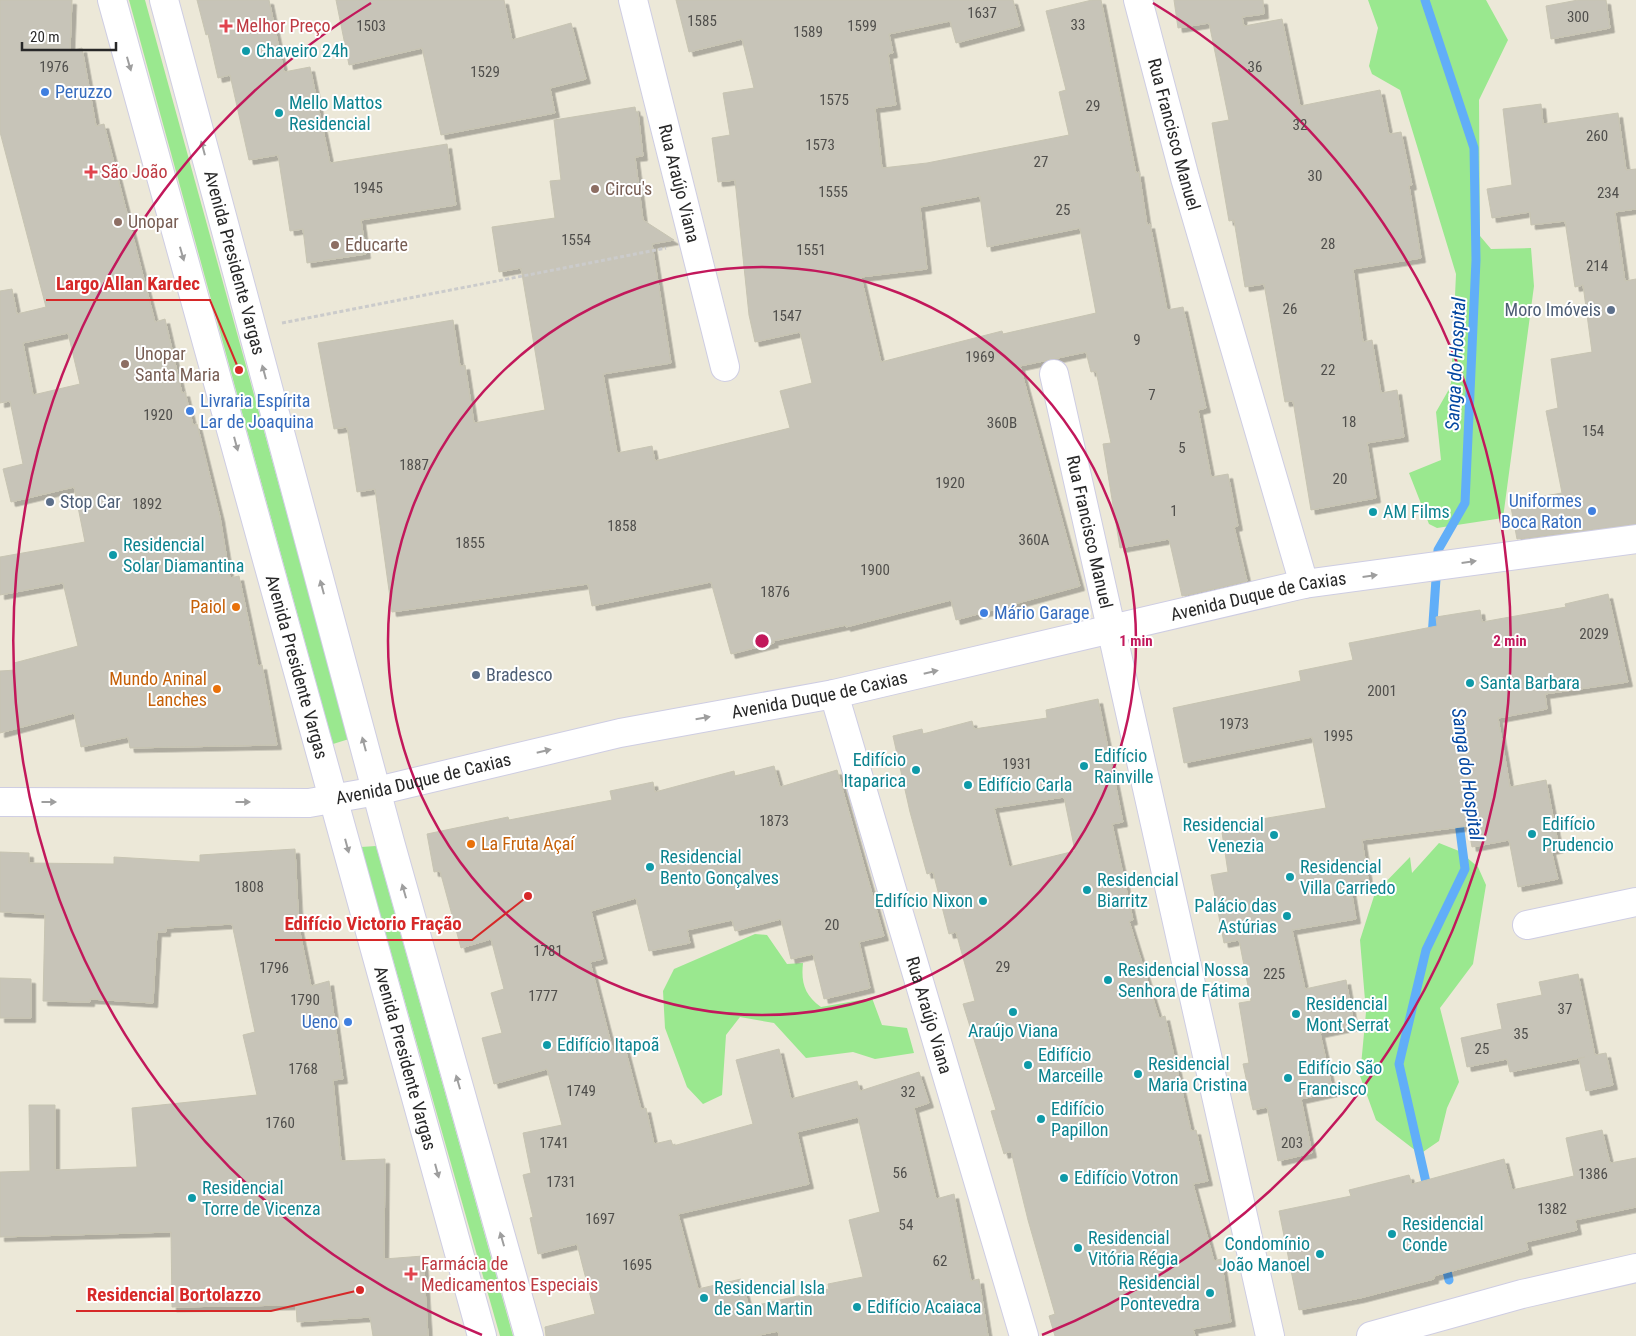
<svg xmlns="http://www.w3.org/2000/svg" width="1636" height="1336" font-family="'Roboto Condensed',sans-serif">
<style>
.green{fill:#9ae88f}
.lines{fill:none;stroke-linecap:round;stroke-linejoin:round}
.stream{stroke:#61aef8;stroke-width:9}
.building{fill:#c7c4b8;stroke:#c7c4b2;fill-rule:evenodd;filter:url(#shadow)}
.street-casing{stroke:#cecde3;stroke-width:30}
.secondary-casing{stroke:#cecde3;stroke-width:30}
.path{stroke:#cbcbcb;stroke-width:3;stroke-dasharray:4 2.5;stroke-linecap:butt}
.street{stroke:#fff;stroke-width:28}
.secondary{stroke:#fff;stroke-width:28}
.oneway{fill:#9e9e9e}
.ring{fill:none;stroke:#c2185b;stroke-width:2.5}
.health-dot{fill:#e0444e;stroke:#fff;stroke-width:2}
.culture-dot{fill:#0f9aa8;stroke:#fff;stroke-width:2}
.shop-dot{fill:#3f7fe0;stroke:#fff;stroke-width:2}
.education-dot{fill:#8d6e63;stroke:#fff;stroke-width:2}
.service-dot{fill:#5c6f8a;stroke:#fff;stroke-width:2}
.food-dot{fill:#e8710a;stroke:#fff;stroke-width:2}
.labels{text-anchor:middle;stroke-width:4;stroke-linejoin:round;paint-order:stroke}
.number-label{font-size:15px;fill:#504f4c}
.health-label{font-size:18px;fill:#be3a42;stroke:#fff;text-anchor:start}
.culture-label{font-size:18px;fill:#0d838f;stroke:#fff;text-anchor:start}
.shop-label{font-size:18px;fill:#366cbe;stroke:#fff;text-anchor:start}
.street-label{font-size:18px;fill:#282828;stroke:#fff}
.education-label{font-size:18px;fill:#785e54;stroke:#fff;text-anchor:start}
.service-label{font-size:18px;fill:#4e5e75;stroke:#fff;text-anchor:start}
.food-label{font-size:18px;fill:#c56008;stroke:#fff;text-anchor:end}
.water-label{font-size:19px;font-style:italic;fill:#0347a1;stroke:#fff}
.centre{fill:#c2185b;stroke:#fff;stroke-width:2.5}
.ring-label{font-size:15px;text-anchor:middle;font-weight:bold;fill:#c2185b;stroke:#fff;stroke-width:4;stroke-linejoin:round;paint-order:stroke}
.leader{fill:none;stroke:#d62828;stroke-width:2}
.callout-dot{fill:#d62828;stroke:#fff;stroke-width:2}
.callout-label{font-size:19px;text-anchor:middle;font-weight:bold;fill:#d62828;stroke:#fff;stroke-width:4;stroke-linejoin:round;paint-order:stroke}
</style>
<defs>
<filter id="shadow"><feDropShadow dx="4.5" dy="4.5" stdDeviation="0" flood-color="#0004"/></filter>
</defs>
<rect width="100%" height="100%" fill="#ece8d8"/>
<!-- green -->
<g class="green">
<path d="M129,0H145L349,739L333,744Z"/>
<path d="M1368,0H1486L1508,40L1479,100L1480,236L1491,249L1531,248L1534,286L1503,518L1437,528L1429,524L1409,473L1441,460L1436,412L1448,391L1451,383L1456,274L1400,90L1372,74L1369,66L1378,28Z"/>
<path d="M1439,843L1459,851L1478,867L1486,885L1473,964L1440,1008L1459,1082L1447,1108L1439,1141L1420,1154L1376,1120L1360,1076L1366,1012L1360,940L1375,893L1410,857L1412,873Z"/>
<path d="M376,846L513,1336H500L361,847Z"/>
<path d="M755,934L767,935L787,964L803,963C801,982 804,995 821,1007L872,998L882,1025L907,1028L914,1053L875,1059L853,1052L806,1058L774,1023L740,1017L726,1035L722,1095L703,1104L687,1087L665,1028L663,991L674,969Z"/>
</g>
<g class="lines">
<!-- stream -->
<g class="stream">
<path d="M1425,0L1474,148L1476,260L1465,503L1438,550L1432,637"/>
<path d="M1428,1191L1399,1064L1426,950L1465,869L1458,815"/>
<path d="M1445,1262L1449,1280"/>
</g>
</g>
<!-- building -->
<g class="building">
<path d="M0,0H72L70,51L82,48L96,126L104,124L155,322L165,319L182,393L185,392L193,425L197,424L220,517L230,578L239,576L258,666L262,665L277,745L130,748L128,737L81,747L74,713L0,733V671L16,670L14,663L78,646L63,583L0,595V557L85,542L74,487L11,502L3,469L23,464L10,401L0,403V291L12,289L17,314L46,307L0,132ZM68,333L80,384L33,395L23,343Z"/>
<path d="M197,0H269L284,72L310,67L330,163L447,144L456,205L361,220L366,254L307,263L303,229L290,231L278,155L249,160L230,75L218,78L208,34L206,35Z"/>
<path d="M336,0H504L512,40L571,23L586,79L550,88L555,113L441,135L422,48L349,65Z"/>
<path d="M676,0H1013L1020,26L956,43L950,21L889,34L893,53L888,54L896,105L875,108L882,168L927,163L1069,135L1059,92L1066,90L1046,11L1092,0H1101L1136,173L1139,172L1147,225L1150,224L1167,310L1183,307L1206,408L1198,410L1211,477L1228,474L1238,526L1234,527L1247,581L1182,596L1169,539L1120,548L1103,444L1111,443L1096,371L1091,372L1086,352L1020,366L1080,586L956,620L951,600L846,627V625L773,641L774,643L731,654L711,582L592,606L588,584L392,612L375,489L357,492L347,427L334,429L318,343L453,320L460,366L465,365L474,423L545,410L521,268L499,272L492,227L555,218L550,181L561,180L554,120L635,107L636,112H638L643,156L635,157L643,220L674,240L652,244L671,363L603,374L617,453L652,446L655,461L790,428L780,391L812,383L800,332L755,342L749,315L735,180L718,182L712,138L730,135L723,93L754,88L742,39L689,52ZM980,196L987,247L1080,228L1096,313L1003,334L1002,331L881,362L861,277L927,269L920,207Z"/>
<path d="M1174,0H1263L1264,14L1242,17L1244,26L1282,19L1300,106L1380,90L1389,134L1401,132L1412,185L1409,186L1421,258L1353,269L1363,342L1372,340L1381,393L1397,390L1404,437L1367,443L1376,498L1311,510L1293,401L1285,402L1264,284L1245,287L1234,220L1229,221L1212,123L1229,120L1209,23L1178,28Z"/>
<path d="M1578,0H1606L1610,28L1551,39L1546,6Z"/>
<path d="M1541,104L1543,124L1618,113L1626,170L1636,169V209L1615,212L1625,281L1636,279V524L1517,539L1510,502L1562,493L1546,411L1558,408L1551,359L1592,352L1583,285L1575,287L1565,221L1531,225L1530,212L1492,218L1487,189L1512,185L1503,109Z"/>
<path d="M1608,594L1628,682L1545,694L1547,709L1498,718L1510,787L1546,780L1559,848L1551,850L1558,879L1518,887L1509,840L1472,847L1468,826L1362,840L1368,879L1350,883L1356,919L1292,930L1305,989L1346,980L1354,1026L1320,1033L1333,1092L1301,1099L1312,1153L1278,1161L1267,1107L1253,1110L1243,1064L1249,1063L1239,1003L1251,1001L1239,940L1224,943L1211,875L1228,872L1221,826L1326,808L1312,737L1184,763L1173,708L1301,681L1299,671L1353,660L1349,643L1437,626L1436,617L1480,610L1482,622L1566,607L1565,604Z"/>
<path d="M1098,699L1123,822L1112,824L1133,920L1129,921L1159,1018L1165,1016L1191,1131L1196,1130L1208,1181L1193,1184L1214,1261L1221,1259L1231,1322L1193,1329L1195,1336H1055L1049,1316L1055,1314L1028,1220L1011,1151L1004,1154L991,1111L996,1110L963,1004L975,1001L956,932L949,934L933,872L927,874L910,812L893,736L922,729L923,734L972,721L974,729L1047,718L1046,710ZM1064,797L1075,851L1009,867L994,808Z"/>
<path d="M774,766L780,787L837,770L884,936L859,942L870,988L824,999L813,954L791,959L781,919L735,931L732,920L687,930L690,943L649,951L636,898L591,911L603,959L590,962L613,1051L625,1048L641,1109L646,1108L654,1144L671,1140L673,1146L753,1124L736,1060L779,1049L791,1099L857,1081L860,1091L919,1072L929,1103L914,1108L936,1199L954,1194L971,1281L979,1279L988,1336H779L778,1331L755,1336H546L545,1327L595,1314L577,1244L538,1254L530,1218L533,1217L523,1175L531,1173L523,1133L562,1125L547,1069L494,1084L482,1038L502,1033L491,993L504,989L491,939L461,948L440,871L434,872L427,834L508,817L509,820L612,800L610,791L653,782L655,792L734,771L735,776ZM858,1117L880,1212L849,1220L863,1277L828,1284L829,1289L749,1307L741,1279L698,1289L678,1214L809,1184L797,1132Z"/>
<path d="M295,849L299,928L311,986L329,981L343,1079L333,1080L341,1161L385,1159L384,1259L423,1256L428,1336H373L370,1317L297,1322L296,1305L172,1307L171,1232L0,1237V1172L30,1171L29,1105H55V1170L137,1167L132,1108L257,1095L243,1035L255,1032L232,924L166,928V932H157L153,1003L90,999V1002L43,1001L45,914L0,912V852L29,853V863L114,864V857L200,862V855Z"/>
<path d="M1578,974L1595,1055L1606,1053L1613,1085L1586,1091L1579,1059L1585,1057L1510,1072L1507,1059L1467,1067L1461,1038L1502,1029L1497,1004L1542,995L1539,982Z"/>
<path d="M0,978L31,979V1018H0Z"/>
<path d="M1602,1130L1610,1163L1636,1158V1207L1575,1220L1577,1230L1526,1242L1528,1250L1434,1276V1279L1360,1298L1299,1310L1279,1211L1351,1196L1349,1190L1409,1175L1412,1184L1504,1159L1512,1190L1574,1176L1566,1138Z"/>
</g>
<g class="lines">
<defs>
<g id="street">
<path id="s1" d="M633,0L725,367"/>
<path id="s2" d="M1138,0L1185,178L1304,584"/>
<path id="s3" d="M1054,374L1270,1336"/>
<path id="s4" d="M834,694L1024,1336"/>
<path d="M1527,925L1636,902"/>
<path d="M1371,1336L1522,1294L1636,1268"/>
</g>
<g id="secondary">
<path id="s5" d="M112,0L482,1336"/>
<path id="s6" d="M164,0L390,842L529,1336"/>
<path id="s7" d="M0,802L309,803L377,791L620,733L834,694L1304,584L1636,539"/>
</g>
</defs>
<!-- street casing -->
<use href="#street" class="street-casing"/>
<!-- secondary casing -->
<use href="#secondary" class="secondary-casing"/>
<!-- path -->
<path class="path" d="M282,323L666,248"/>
<!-- street -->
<use href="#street" class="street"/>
<!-- secondary -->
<use href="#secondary" class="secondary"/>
</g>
<!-- one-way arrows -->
<defs><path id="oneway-solid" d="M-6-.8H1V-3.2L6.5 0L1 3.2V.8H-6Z" transform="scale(1.25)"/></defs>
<g class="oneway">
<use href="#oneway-solid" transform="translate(129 64) rotate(74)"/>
<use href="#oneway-solid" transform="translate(203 148) rotate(-105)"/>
<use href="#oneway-solid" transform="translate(182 254) rotate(74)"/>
<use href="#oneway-solid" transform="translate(264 372) rotate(-105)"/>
<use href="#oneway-solid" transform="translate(236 444) rotate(75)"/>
<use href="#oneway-solid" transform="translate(1469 562) rotate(-8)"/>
<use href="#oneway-solid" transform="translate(1370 576) rotate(-8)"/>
<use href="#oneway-solid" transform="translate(322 587) rotate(-105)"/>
<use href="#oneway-solid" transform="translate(931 672) rotate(-13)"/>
<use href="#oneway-solid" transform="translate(703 718) rotate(-10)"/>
<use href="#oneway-solid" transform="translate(364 744) rotate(-105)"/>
<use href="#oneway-solid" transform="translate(544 751) rotate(-13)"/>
<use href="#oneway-solid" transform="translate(49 802)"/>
<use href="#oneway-solid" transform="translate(243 802)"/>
<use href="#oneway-solid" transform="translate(347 846) rotate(75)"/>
<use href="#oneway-solid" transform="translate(404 891) rotate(-106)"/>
<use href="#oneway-solid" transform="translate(458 1082) rotate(-106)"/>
<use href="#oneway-solid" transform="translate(437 1171) rotate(75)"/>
<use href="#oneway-solid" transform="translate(502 1239) rotate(-106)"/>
</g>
<!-- distance rings -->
<g class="ring">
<circle cx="762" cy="641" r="374"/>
<path d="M482 1335A748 748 0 0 1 371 3M1153 3A748 748 0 0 1 1042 1335"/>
</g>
<!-- markers -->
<g class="health-dot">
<path d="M223.5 18.5h5v5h5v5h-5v5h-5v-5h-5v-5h5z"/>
<path d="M88.5 164.5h5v5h5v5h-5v5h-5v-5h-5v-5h5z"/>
<path d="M408.5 1266.5h5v5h5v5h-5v5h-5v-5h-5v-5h5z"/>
</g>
<g class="culture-dot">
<circle cx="246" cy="51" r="5"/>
<circle cx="279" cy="113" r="5"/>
<circle cx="1373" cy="512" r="5"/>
<circle cx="113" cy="555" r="5"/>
<circle cx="1470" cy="683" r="5"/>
<circle cx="1084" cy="766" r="5"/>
<circle cx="916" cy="770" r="5"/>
<circle cx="968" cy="785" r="5"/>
<circle cx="1532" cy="834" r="5"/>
<circle cx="1274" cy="835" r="5"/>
<circle cx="650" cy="867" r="5"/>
<circle cx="1290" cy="877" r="5"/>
<circle cx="1087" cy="890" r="5"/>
<circle cx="983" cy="901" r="5"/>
<circle cx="1287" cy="916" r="5"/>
<circle cx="1108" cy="980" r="5"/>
<circle cx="1013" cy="1012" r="5"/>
<circle cx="1296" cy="1014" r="5"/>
<circle cx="547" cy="1045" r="5"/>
<circle cx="1028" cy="1065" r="5"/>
<circle cx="1138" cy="1074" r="5"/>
<circle cx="1288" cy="1078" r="5"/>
<circle cx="1041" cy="1119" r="5"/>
<circle cx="1064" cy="1178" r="5"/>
<circle cx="192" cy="1198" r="5"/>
<circle cx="1392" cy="1234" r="5"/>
<circle cx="1078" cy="1248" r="5"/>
<circle cx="1320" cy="1254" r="5"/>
<circle cx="1210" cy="1293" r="5"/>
<circle cx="704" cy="1298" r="5"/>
<circle cx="857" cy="1307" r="5"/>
</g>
<g class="shop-dot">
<circle cx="45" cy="92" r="5"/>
<circle cx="190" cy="411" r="5"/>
<circle cx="1592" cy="511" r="5"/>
<circle cx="984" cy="613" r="5"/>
<circle cx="348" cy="1022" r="5"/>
</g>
<g class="education-dot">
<circle cx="595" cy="189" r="5"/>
<circle cx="118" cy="222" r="5"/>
<circle cx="335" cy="245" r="5"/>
<circle cx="125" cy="364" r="5"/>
</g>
<g class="service-dot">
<circle cx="1611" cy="310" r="5"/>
<circle cx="50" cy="502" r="5"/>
<circle cx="476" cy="675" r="5"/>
</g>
<g class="food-dot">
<circle cx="236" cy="607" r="5"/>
<circle cx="217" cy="689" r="5"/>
<circle cx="471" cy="844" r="5"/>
</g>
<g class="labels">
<!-- number labels -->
<g class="number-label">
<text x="982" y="18">1637</text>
<text x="1578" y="22">300</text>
<text x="702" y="26">1585</text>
<text x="1078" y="30">33</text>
<text x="371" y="31">1503</text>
<text x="862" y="31">1599</text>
<text x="808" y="37">1589</text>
<text x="54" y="72">1976</text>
<text x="1255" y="72">36</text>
<text x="485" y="77">1529</text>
<text x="834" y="105">1575</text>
<text x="1093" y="111">29</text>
<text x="1300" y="130">32</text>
<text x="1597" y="141">260</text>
<text x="820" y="150">1573</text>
<text x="1041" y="167">27</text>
<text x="1315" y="181">30</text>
<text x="368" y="193">1945</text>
<text x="833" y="197">1555</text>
<text x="1608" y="198">234</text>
<text x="1063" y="215">25</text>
<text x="576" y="245">1554</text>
<text x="1328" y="249">28</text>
<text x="811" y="255">1551</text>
<text x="1597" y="271">214</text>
<text x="1290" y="314">26</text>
<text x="787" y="321">1547</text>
<text x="1137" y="345">9</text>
<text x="980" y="362">1969</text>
<text x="1328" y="375">22</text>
<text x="1152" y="400">7</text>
<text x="158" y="420">1920</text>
<text x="1349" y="427">18</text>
<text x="1002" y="428">360B</text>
<text x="1593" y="436">154</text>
<text x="1182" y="453">5</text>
<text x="414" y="470">1887</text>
<text x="1340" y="484">20</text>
<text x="950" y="488">1920</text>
<text x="147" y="509">1892</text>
<text x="1174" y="516">1</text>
<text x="622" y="531">1858</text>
<text x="1034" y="545">360A</text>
<text x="470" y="548">1855</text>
<text x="875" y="575">1900</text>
<text x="775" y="597">1876</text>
<text x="1594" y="639">2029</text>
<text x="1382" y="696">2001</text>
<text x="1234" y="729">1973</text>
<text x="1338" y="741">1995</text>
<text x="1017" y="769">1931</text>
<text x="774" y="826">1873</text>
<text x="249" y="892">1808</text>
<text x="832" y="930">20</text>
<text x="548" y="956">1781</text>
<text x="1003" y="972">29</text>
<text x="274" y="973">1796</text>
<text x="1274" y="979">225</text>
<text x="543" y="1001">1777</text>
<text x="305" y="1005">1790</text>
<text x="1565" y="1014">37</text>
<text x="1521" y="1039">35</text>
<text x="1482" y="1054">25</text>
<text x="303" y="1074">1768</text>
<text x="581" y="1096">1749</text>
<text x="908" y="1097">32</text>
<text x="280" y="1128">1760</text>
<text x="554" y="1148">1741</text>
<text x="1292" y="1148">203</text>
<text x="900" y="1178">56</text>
<text x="1593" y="1179">1386</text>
<text x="561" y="1187">1731</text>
<text x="1552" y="1214">1382</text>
<text x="600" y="1224">1697</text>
<text x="906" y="1230">54</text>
<text x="940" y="1266">62</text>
<text x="637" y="1270">1695</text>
</g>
<!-- health labels -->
<g class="health-label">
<text x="236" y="32">Melhor Preço</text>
<text x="101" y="178">São João</text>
<text x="421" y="1270">Farmácia de<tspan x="421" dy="21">Medicamentos Especiais</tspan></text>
</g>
<!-- culture labels -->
<g class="culture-label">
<text x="256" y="57">Chaveiro 24h</text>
<text x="289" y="109">Mello Mattos<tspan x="289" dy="21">Residencial</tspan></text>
<text x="1383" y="518">AM Films</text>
<text x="123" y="551">Residencial<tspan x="123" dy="21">Solar Diamantina</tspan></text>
<text x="1480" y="689">Santa Barbara</text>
<text x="1094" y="762">Edifício<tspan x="1094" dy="21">Rainville</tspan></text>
<text x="906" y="766" text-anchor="end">Edifício<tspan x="906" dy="21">Itaparica</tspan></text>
<text x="978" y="791">Edifício Carla</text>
<text x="1542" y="830">Edifício<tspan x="1542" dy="21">Prudencio</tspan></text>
<text x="1264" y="831" text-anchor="end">Residencial<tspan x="1264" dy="21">Venezia</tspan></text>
<text x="660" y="863">Residencial<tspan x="660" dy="21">Bento Gonçalves</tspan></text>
<text x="1300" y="873">Residencial<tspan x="1300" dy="21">Villa Carriedo</tspan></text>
<text x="1097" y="886">Residencial<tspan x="1097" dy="21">Biarritz</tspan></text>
<text x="973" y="907" text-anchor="end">Edifício Nixon</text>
<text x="1277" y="912" text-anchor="end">Palácio das<tspan x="1277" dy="21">Astúrias</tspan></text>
<text x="1118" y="976">Residencial Nossa<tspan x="1118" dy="21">Senhora de Fátima</tspan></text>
<text x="1306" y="1010">Residencial<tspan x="1306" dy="21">Mont Serrat</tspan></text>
<text x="1013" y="1037" text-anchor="middle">Araújo Viana</text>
<text x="557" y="1051">Edifício Itapoã</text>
<text x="1038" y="1061">Edifício<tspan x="1038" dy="21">Marceille</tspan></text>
<text x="1148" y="1070">Residencial<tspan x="1148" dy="21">Maria Cristina</tspan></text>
<text x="1298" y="1074">Edifício São<tspan x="1298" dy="21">Francisco</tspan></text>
<text x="1051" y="1115">Edifício<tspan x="1051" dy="21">Papillon</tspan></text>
<text x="1074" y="1184">Edifício Votron</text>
<text x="202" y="1194">Residencial<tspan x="202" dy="21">Torre de Vicenza</tspan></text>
<text x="1402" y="1230">Residencial<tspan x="1402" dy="21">Conde</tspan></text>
<text x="1088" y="1244">Residencial<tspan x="1088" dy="21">Vitória Régia</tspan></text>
<text x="1310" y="1250" text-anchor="end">Condomínio<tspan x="1310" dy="21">João Manoel</tspan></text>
<text x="1200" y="1289" text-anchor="end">Residencial<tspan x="1200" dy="21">Pontevedra</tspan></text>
<text x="714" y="1294">Residencial Isla<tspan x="714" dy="21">de San Martin</tspan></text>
<text x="867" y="1313">Edifício Acaiaca</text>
</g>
<!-- shop labels -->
<g class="shop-label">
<text x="55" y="98">Peruzzo</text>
<text x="200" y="407">Livraria Espírita<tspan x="200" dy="21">Lar de Joaquina</tspan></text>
<text x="1582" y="507" text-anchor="end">Uniformes<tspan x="1582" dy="21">Boca Raton</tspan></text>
<text x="994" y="619">Mário Garage</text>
<text x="338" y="1028" text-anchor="end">Ueno</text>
</g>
<!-- street labels -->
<g class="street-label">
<text dy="6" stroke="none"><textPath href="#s2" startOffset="139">Rua Francisco Manuel</textPath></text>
<text dy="6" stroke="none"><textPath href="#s1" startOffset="189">Rua Araújo Viana</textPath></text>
<text dy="6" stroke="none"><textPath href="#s6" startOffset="272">Avenida Presidente Vargas</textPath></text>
<text dy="6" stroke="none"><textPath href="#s3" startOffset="162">Rua Francisco Manuel</textPath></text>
<text dy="6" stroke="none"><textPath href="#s7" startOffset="1281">Avenida Duque de Caxias</textPath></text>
<text dy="6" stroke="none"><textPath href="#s5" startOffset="692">Avenida Presidente Vargas</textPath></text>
<text dy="6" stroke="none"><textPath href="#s7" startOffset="831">Avenida Duque de Caxias</textPath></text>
<text dy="6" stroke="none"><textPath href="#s7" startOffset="426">Avenida Duque de Caxias</textPath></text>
<text dy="6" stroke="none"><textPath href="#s4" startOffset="335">Rua Araújo Viana</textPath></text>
<text dy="6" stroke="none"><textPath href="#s5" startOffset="1098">Avenida Presidente Vargas</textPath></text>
</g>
<!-- education labels -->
<g class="education-label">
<text x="605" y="195">Circu's</text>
<text x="128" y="228">Unopar</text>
<text x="345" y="251">Educarte</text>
<text x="135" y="360">Unopar<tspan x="135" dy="21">Santa Maria</tspan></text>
</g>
<!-- service labels -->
<g class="service-label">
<text x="1601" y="316" text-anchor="end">Moro Imóveis</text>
<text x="60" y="508">Stop Car</text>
<text x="486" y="681">Bradesco</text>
</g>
<!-- food labels -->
<g class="food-label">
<text x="226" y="613">Paiol</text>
<text x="207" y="685">Mundo Aninal<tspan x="207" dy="21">Lanches</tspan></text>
<text x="481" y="850" text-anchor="start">La Fruta Açaí</text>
</g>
<!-- water labels -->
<g class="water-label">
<text transform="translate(1455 364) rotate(-87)" y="7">Sanga do Hospital</text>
<text transform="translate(1468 774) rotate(82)" y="7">Sanga do Hospital</text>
</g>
</g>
<circle cx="762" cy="641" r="8" class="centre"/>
<g class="ring-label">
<text x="1136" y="646">1 min</text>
<text x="1510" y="646">2 min</text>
</g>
<!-- callouts -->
<path class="leader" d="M239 370L210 300H46M528 896L472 940H275M360 1290L271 1311H76"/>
<g class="callout-dot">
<circle cx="239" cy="370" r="5"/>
<circle cx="528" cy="896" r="5"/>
<circle cx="360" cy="1290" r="5"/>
</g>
<g class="callout-label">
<text x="128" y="290">Largo Allan Kardec</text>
<text x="373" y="930">Edifício Victorio Fração</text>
<text x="174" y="1301">Residencial Bortolazzo</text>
</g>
<!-- scale -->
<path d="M22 42v8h94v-8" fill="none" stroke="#282828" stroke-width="2.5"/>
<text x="30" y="42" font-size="15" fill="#282828" stroke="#ffffff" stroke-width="4" paint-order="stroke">20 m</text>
</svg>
